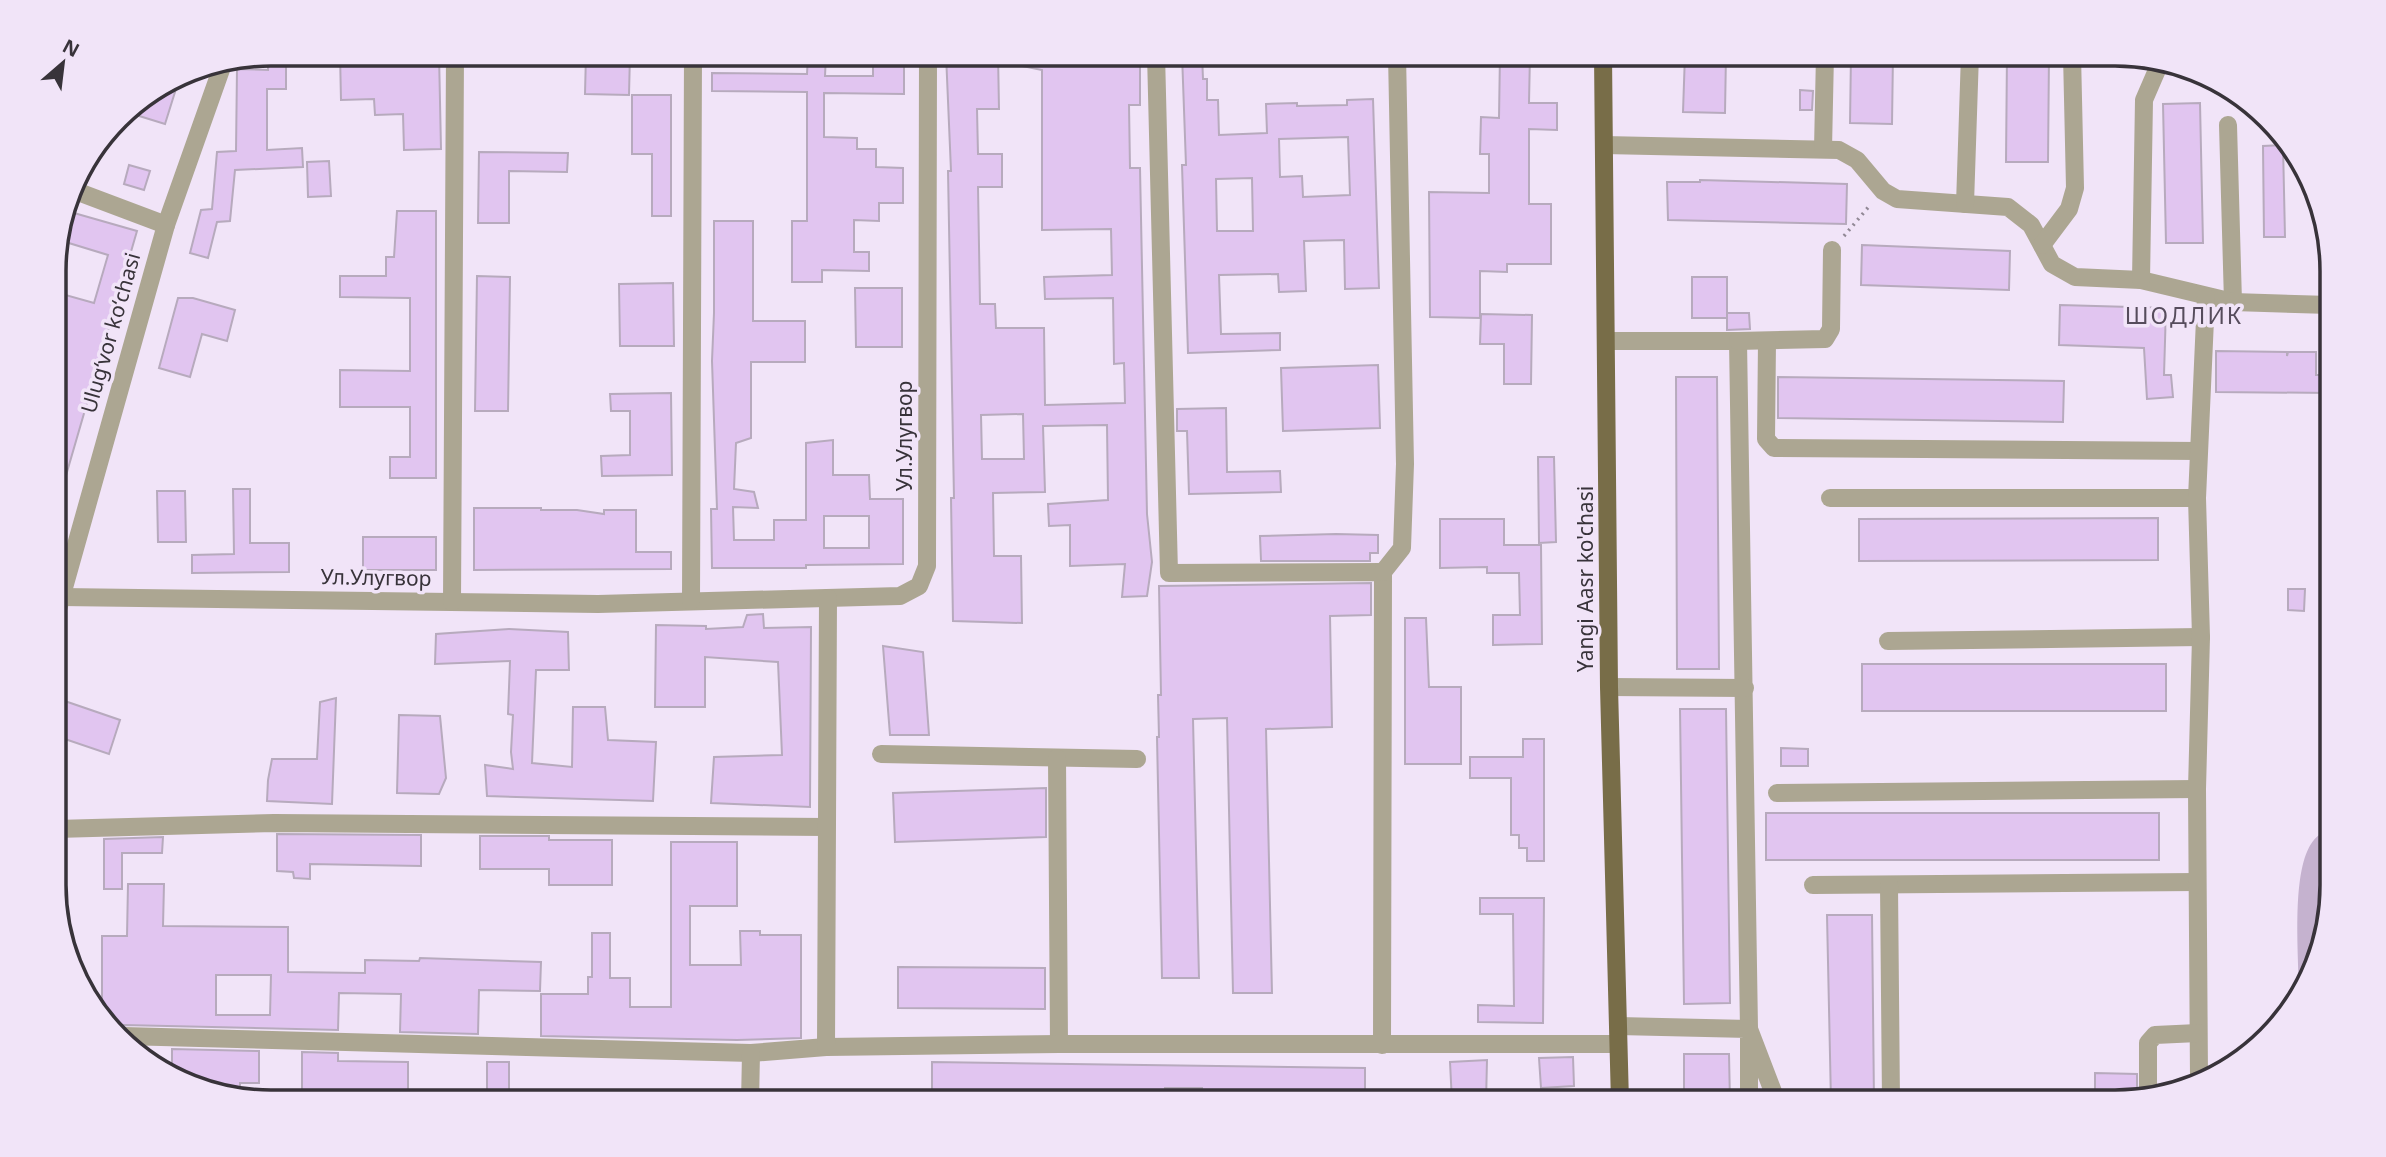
<svg xmlns="http://www.w3.org/2000/svg" width="2386" height="1157" font-family="'Noto Sans',sans-serif">
<style>
.green{fill:#c5b2cf}
.building{fill:#e1c5f0;stroke:#b7aabd;stroke-width:2;fill-rule:evenodd}
.lines{fill:none;stroke-linecap:round;stroke-linejoin:round}
.path{stroke:#918895;stroke-width:3.5;stroke-dasharray:2 5;stroke-linecap:butt}
.minor{stroke:#aca692;stroke-width:18}
.major{stroke:#786d48;stroke-width:18}
.labels{text-anchor:middle;stroke-width:7;stroke-linejoin:round;paint-order:stroke}
.street-label{font-size:21px;fill:#38333a;stroke:#f1e4f8}
.neighbourhood-label{font-size:23px;letter-spacing:2px;fill:#564c5c;stroke:#f1e4f8}
.rim{fill:none;stroke:#38333a;stroke-width:3.5}
</style>
<rect width="100%" height="100%" fill="#f1e4f8"/>
<!-- green -->
<path class="green" d="M2332,826V886L2315,969L2299,996C2299,957 2291,875 2311,844C2315,837 2325,830 2332,826Z"/>
<!-- building -->
<g class="building">
<path d="M286,54V89H267V150L302,148L303,167L235,170L230,221L217,222L208,258L190,253L201,210L212,209L217,152L236,151L237,69L268,70V55Z"/>
<path d="M340,54H439L441,149L404,150L403,114L375,115L374,99L341,100Z"/>
<path d="M586,54H630L629,95L585,94Z"/>
<path d="M808,54H826L825,76H873V54H904V94L824,93V137L857,138V149H876V167L903,168V203H879V221L854,220V252H869V271L822,270V282H792V221H807V92L712,91V73L807,74Z"/>
<path d="M946,54H998L999,109H977L978,154H1002V187H978L980,304H995L996,328H1044L1045,405L1125,403L1124,363L1114,364L1113,298L1045,299L1044,277L1112,275L1111,229L1042,230V70L1002,62L1003,54H1140V105H1129L1130,168H1140L1147,514L1152,562L1147,596L1122,597L1125,564L1070,566V525L1049,526L1048,504L1108,500L1107,425L1043,426L1045,492L993,493L994,556H1021L1022,623L953,621L951,498H954L948,171H951ZM1023,414L1024,459H982L981,415Z"/>
<path d="M1182,54H1202L1203,79H1207V100H1218L1219,135L1267,133L1266,104L1297,103V106L1347,105V100L1373,99L1379,288L1345,289L1344,240L1304,241L1306,291L1279,292L1278,274L1219,275L1221,334L1280,333V350L1188,353L1182,165H1186ZM1348,137L1350,195L1303,197L1302,176L1280,177L1279,139ZM1252,178L1253,231H1217L1216,179Z"/>
<path d="M1500,54H1530L1529,103H1557V130L1529,129V204H1551V264H1507V272L1480,271V318L1430,317L1429,192L1489,193V154H1480L1481,117L1499,118Z"/>
<path d="M1685,54H1726L1725,113L1683,112Z"/>
<path d="M1851,54H1893L1892,124L1850,123Z"/>
<path d="M2007,54H2049L2048,162H2006Z"/>
<path d="M180,76L165,124L136,115L140,101Z"/>
<path d="M1800,90L1813,91L1812,110H1800Z"/>
<path d="M632,95H671V216H652V154H632Z"/>
<path d="M2200,103L2203,243H2166L2163,104Z"/>
<path d="M2283,145L2285,237H2264L2263,146Z"/>
<path d="M479,152L568,153L567,172L509,171V223H478Z"/>
<path d="M329,161L331,196L308,197L307,162Z"/>
<path d="M129,165L150,171L144,190L124,184Z"/>
<path d="M1700,180L1847,184L1846,224L1668,220L1667,182H1700Z"/>
<path d="M67,211L137,231L60,496L55,495V390L66,352L55,348V292L94,303L108,255L59,240Z"/>
<path d="M397,211H436V478H390V457H410V407H340V370L410,371V298L340,297V276H386V257H394Z"/>
<path d="M714,221H753V321H805V362H751V438L736,443L734,489L754,492L758,508L733,507L734,540H774V520H806V443L833,440V475H869L870,499H903V564L806,565V568H712L711,509H717L712,361L714,313ZM824,516H869V548H824Z"/>
<path d="M1862,245L2010,251L2009,290L1861,285Z"/>
<path d="M477,276L510,277L508,411H475Z"/>
<rect x="1692" y="277" width="35" height="41"/>
<path d="M673,283L674,346H620L619,284Z"/>
<path d="M855,288H902V347H856Z"/>
<path d="M178,298H193L235,310L227,341L202,334L190,377L159,368Z"/>
<path d="M2060,305L2166,308L2164,375H2171L2173,397L2147,399L2144,348L2059,345Z"/>
<path d="M1727,313H1749L1750,329L1727,330Z"/>
<path d="M1481,314L1532,315L1531,384H1504V344H1480Z"/>
<path d="M2216,351L2287,352V356L2288,352H2316V375H2330V393L2216,392Z"/>
<path d="M1378,365L1380,428L1283,431L1281,368Z"/>
<path d="M1676,377H1717L1719,669H1677Z"/>
<path d="M1778,377L2064,381L2063,422L1778,418Z"/>
<path d="M671,393L672,475L602,476L601,456L630,455V411H611L610,394Z"/>
<path d="M1226,408L1227,472L1280,471L1281,492L1189,494L1187,431H1177V409Z"/>
<path d="M1538,457H1554L1556,542L1539,543Z"/>
<path d="M233,489H250V543H289V572L192,573V555L234,554Z"/>
<path d="M157,491H185L186,542H158Z"/>
<path d="M474,508H541V510H577L604,514V510H636V552H671V569L474,570Z"/>
<path d="M2158,518V560L1859,561V519Z"/>
<path d="M1440,519H1504V545H1541L1542,644L1493,645V615H1520L1519,573H1487V567L1440,568Z"/>
<path d="M1336,534L1378,535V553H1370V561H1261L1260,536Z"/>
<rect x="363" y="537" width="73" height="33"/>
<path d="M1371,583V615L1330,616L1332,727L1266,729L1272,993H1233L1227,718L1193,719L1199,978H1162L1157,737H1159L1158,695H1161L1159,586Z"/>
<path d="M2288,589H2305L2304,611L2288,610Z"/>
<path d="M763,614L764,628L811,627L810,807L711,803L714,757L782,755L778,662L705,657V707H655L656,625L706,626V629L743,627L747,615Z"/>
<path d="M1405,618H1426L1429,687H1461V764H1405Z"/>
<path d="M509,629L568,632L569,670H536L532,763L572,767L573,707H605L608,740L656,742L653,801L487,796L485,765L513,769L511,752L513,715L508,714L510,661L435,664L436,634Z"/>
<path d="M883,646L923,652L929,735H890Z"/>
<rect x="1862" y="664" width="304" height="47"/>
<path d="M56,698L120,720L109,754L56,736Z"/>
<path d="M336,698L332,804L267,801L268,780L272,759H317L320,702Z"/>
<path d="M1680,709H1726L1730,1003L1684,1004Z"/>
<path d="M399,715L440,716L446,778L439,794L397,793Z"/>
<path d="M1523,739H1544V861H1527V848H1519V835H1511V778H1470V757H1523Z"/>
<path d="M1781,748L1808,749V766H1781Z"/>
<path d="M1046,788V837L895,842L893,793Z"/>
<rect x="1766" y="813" width="393" height="47"/>
<path d="M277,834L421,835V866L310,864V879L294,878L293,872L277,871Z"/>
<path d="M480,836H549V840H612V885H549V869H480Z"/>
<path d="M163,837L162,853H122V889H104V839Z"/>
<path d="M671,842H737V906H690V965H741L740,931H760V935H801V1038L737,1040L541,1036V994H588V977H592V933H610V978H630V1007H671Z"/>
<path d="M128,884H164L163,926L288,927V972L365,973V960L419,961L420,958L541,962L540,991L479,990L478,1034L400,1032L401,994L339,993L338,1030L123,1025L114,1029L102,1020V936H127ZM216,975H271L270,1015H216Z"/>
<path d="M1480,898H1544L1543,1023L1478,1022V1005L1514,1006L1513,914H1480Z"/>
<path d="M1827,915H1872L1874,1102H1831Z"/>
<path d="M898,967L1045,968V1009L898,1008Z"/>
<path d="M172,1049L259,1051V1083H240V1096L188,1086L172,1074Z"/>
<path d="M302,1052L338,1053V1061L408,1062V1103H302Z"/>
<path d="M1684,1054H1729L1730,1102H1684Z"/>
<path d="M1573,1057L1574,1086L1541,1088L1539,1058Z"/>
<path d="M1487,1060L1486,1102H1452L1450,1062Z"/>
<rect x="487" y="1062" width="22" height="41"/>
<path d="M932,1062L1365,1068V1102L1257,1103V1100L1222,1099V1103H1202V1088H1165L1164,1103H932Z"/>
<path d="M2095,1073L2137,1074V1099L2128,1102H2095Z"/>
</g>
<g class="lines">
<!-- path -->
<path class="path" d="M1844,236L1871,204"/>
<!-- minor -->
<g class="minor">
<path d="M1156,54L1169,573L1383,572L1382,1045"/>
<path d="M2228,125L2233,302"/>
<path d="M1604,145L1839,150L1857,160L1883,191L1897,199L2008,207L2031,225L2052,264L2075,277L2141,280L2233,302L2330,305"/>
<path d="M1823,149L1825,54"/>
<path d="M73,190L166,225"/>
<path d="M1965,204L1970,54"/>
<path d="M2042,245L2069,209L2075,188L2072,54"/>
<path d="M2141,280L2144,100L2160,63"/>
<path d="M1608,341H1738L1749,1029L1777,1102"/>
<path d="M1738,341L1825,339L1831,329L1832,250"/>
<path d="M1767,341L1766,439L1774,448L2199,451"/>
<path d="M1830,498H2197"/>
<path d="M1383,572L1402,548L1405,464L1397,54"/>
<path d="M61,597L598,604L900,596L919,586L927,566L928,54"/>
<path d="M691,601L693,54"/>
<path d="M452,602L455,54"/>
<path d="M56,616L166,225L223,64"/>
<path d="M1888,641L2201,637"/>
<path d="M1609,687L1745,688"/>
<path d="M881,754L1137,759"/>
<path d="M1057,758L1059,1044"/>
<path d="M1777,793L2197,789"/>
<path d="M56,829L274,823L826,827"/>
<path d="M1813,885L2197,882"/>
<path d="M1889,885L1891,1102"/>
<path d="M1618,1026L1749,1029V1102"/>
<path d="M123,1036L751,1053L826,1047L1059,1044H1618"/>
<path d="M826,1047L828,598"/>
<path d="M2199,1078L2197,789L2201,637L2197,498L2206,297"/>
<path d="M2148,1096V1043L2155,1035L2198,1033"/>
<path d="M750,1103L751,1053"/>
</g>
<!-- major -->
<path class="major" d="M1603,54L1609,687L1620,1102"/>
</g>
<g class="labels">
<!-- street labels -->
<g class="street-label">
<text transform="translate(111 333) rotate(-74)" y="7">Ulugʻvor koʻchasi</text>
<text transform="translate(905 436) rotate(-90)" y="7">Ул.Улугвор</text>
<text transform="translate(376 578) rotate(1)" y="7">Ул.Улугвор</text>
<text transform="translate(1586 579) rotate(-90)" y="7">Yangi Aasr ko'chasi</text>
</g>
<!-- neighbourhood labels -->
<g class="neighbourhood-label">
<text x="2184" y="324">ШОДЛИК</text>
</g>
</g>
<!-- crop -->
<path d="M0 0H2386V1157H0ZM271 66H2115A205 205 0 0 1 2320 271V885A205 205 0 0 1 2115 1090H271A205 205 0 0 1 66 885V271A205 205 0 0 1 271 66Z" fill="#f1e4f8" fill-rule="evenodd"/>
<path class="rim" d="M271 66H2115A205 205 0 0 1 2320 271V885A205 205 0 0 1 2115 1090H271A205 205 0 0 1 66 885V271A205 205 0 0 1 271 66Z"/>
<!-- north arrow -->
<g transform="translate(63 63) rotate(28)" stroke="#f1e4f8" stroke-width="5" paint-order="stroke">
<path d="M0-5L12 26L0 18L-12 26Z" fill="#38333a"/>
<text y="-10" font-size="19" font-weight="bold" text-anchor="middle" fill="#38333a">N</text>
</g>
</svg>
